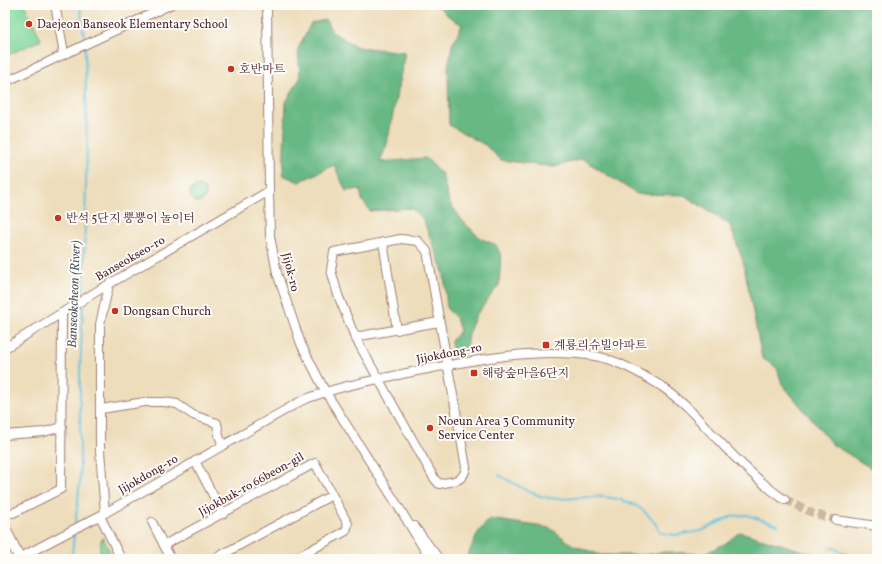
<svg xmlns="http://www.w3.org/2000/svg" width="882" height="564" font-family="Vollkorn,'Noto Serif KR',serif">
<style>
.green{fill:#7fd79d;stroke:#647b64}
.forest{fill:#67b884;stroke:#586c58}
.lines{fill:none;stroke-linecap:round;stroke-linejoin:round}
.stream{stroke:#61c0df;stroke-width:2}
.minor-tunnel{stroke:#cdb79e;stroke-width:8;stroke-dasharray:8 4;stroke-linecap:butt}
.minor-casing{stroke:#9c7e73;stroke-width:10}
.tertiary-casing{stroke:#9c7e73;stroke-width:12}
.minor{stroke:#fff;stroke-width:8}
.tertiary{stroke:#fff;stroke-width:10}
.poi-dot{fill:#c8321e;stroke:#fdfcf7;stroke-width:1.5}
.labels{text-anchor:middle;stroke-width:4;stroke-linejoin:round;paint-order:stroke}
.poi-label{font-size:12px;fill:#4a1f2b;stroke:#fdfcf7;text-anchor:start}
.street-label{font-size:12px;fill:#4a1f2b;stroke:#fdfcf7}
.water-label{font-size:13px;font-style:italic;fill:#52576a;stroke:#fdfcf7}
</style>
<rect width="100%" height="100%" fill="#fdfcf7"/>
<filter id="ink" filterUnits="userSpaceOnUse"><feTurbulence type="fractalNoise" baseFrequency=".025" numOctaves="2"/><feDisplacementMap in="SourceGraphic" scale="8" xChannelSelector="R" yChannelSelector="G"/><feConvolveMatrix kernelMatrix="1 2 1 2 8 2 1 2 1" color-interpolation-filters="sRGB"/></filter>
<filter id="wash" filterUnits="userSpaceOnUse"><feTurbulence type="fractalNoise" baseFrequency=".012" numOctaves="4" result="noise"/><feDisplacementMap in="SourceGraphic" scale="16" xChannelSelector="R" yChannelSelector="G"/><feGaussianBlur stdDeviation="0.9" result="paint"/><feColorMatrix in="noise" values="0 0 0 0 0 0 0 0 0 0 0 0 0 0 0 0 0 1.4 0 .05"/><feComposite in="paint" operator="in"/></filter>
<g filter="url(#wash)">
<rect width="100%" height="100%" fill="#edb"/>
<!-- green -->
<g class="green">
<path d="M5,5H25L41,40L5,56Z"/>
<circle cx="198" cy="194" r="8"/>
<path d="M103,538L113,559H99L101,540Z"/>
</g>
<!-- forest -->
<g class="forest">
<path d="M437,5H877V472L832,444L782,384L777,368L762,358L743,261L730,225L684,195L637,194L583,159L554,167L501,160L485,145L449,125L448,67L452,45L462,25L447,15Z"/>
<path d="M326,20L332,32L357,47L405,52L387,144L380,162L426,158L442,174L449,202L462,220L480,238L496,245L501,256L499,285L476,315L468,334L466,349L452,350L451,341L460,331L456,318L447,309L444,274L423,219L411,208L370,211L362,200L360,189L346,191L334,165L299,182L283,175L286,102L300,78L298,49L311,23Z"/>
<path d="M490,519L550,528L573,545L600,555H642L665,552L704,554L726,543L740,532L830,559H477L467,557L479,531Z"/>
</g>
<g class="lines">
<!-- stream -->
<g class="stream">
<path d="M80,5L85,42"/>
<path d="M83,296L87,146L85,47"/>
<path d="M499,475C515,484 531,495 549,498C568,501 586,495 604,497C631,499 648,509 661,533L676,535L701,531L732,516L747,515L778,525"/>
<path d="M75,526L80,481V374L83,303"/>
<path d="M831,547L845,553L853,559"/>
<path d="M72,559L74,532"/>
</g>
</g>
</g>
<g filter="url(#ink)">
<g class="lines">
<!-- minor-tunnel -->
<path class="minor-tunnel" d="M785,500L812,513L836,520"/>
<defs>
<g id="minor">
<path d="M55,5L63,47L62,55"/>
<path d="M267,5L269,191L270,236L277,273L301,344L325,391L403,514L430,559"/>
<path d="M5,82L170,5"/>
<path d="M401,239L418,241L427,251L466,467C464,482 453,481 439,484L434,478L355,337L338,295L331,270L334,252Z"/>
<path d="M383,242L397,330"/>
<path d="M355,337L439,322"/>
<path d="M5,348L99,290L269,191"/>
<path d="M101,409L145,402H164L177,404L193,415L217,423L219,436L223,445"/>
<path d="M5,435L44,432L62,427"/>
<path d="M195,461L223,514"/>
<path d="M13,513L61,489L62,313"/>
<path d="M105,513L100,451V324L109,285"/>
<path d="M100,516L121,559"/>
<path d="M836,520L877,526"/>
<path d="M152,522L171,559"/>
<path d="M414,526L439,559"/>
<path d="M164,545L315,463L348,524L346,531L294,559"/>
<path d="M19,558L105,513L301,401C337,386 374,380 412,372C470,361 529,348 589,355C614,358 640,373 661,386C683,401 700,421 718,440C739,462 760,483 785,500"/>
<path d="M214,559L332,495"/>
</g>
<path id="tertiary" d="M5,529L20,559"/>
</defs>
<!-- minor casing -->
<use href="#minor" class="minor-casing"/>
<!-- tertiary casing -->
<use href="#tertiary" class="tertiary-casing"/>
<!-- minor -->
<use href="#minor" class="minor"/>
<!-- tertiary -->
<use href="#tertiary" class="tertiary"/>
</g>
</g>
<!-- markers -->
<g class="poi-dot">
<circle cx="29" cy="24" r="4"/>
<circle cx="231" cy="69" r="4"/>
<circle cx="58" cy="218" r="4"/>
<circle cx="115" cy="311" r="4"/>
<rect x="542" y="341" width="8" height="8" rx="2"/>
<rect x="470" y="369" width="8" height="8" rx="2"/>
<circle cx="430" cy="428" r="4"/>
</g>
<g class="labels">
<!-- poi labels -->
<g class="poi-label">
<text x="37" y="28">Daejeon Banseok Elementary School</text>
<text x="239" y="73">호반마트</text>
<text x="66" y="222">반석 5단지 뿡뿡이 놀이터</text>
<text x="123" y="315">Dongsan Church</text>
<text x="554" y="349">계룡리슈빌아파트</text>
<text x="482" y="377">해랑숲마을6단지</text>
<text x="438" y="425">Noeun Area 3 Community<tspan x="438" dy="14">Service Center</tspan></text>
</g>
<!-- street labels -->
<g class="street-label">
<text transform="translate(130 258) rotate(-30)" y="4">Banseokseo-ro</text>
<text transform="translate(291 272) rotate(76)" y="4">Jijok-ro</text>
<text transform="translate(449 353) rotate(-11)" y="4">Jijokdong-ro</text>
<text transform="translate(148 474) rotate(-30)" y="4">Jijokdong-ro</text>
<text transform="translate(251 484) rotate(-29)" y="4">Jijokbuk-ro 66beon-gil</text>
</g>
<!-- water labels -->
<g class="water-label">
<text transform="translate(73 294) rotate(-88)" y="5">Banseokcheon (River)</text>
</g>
</g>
<!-- margin -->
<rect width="882" height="564" fill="none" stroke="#fdfcf7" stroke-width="20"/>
</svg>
